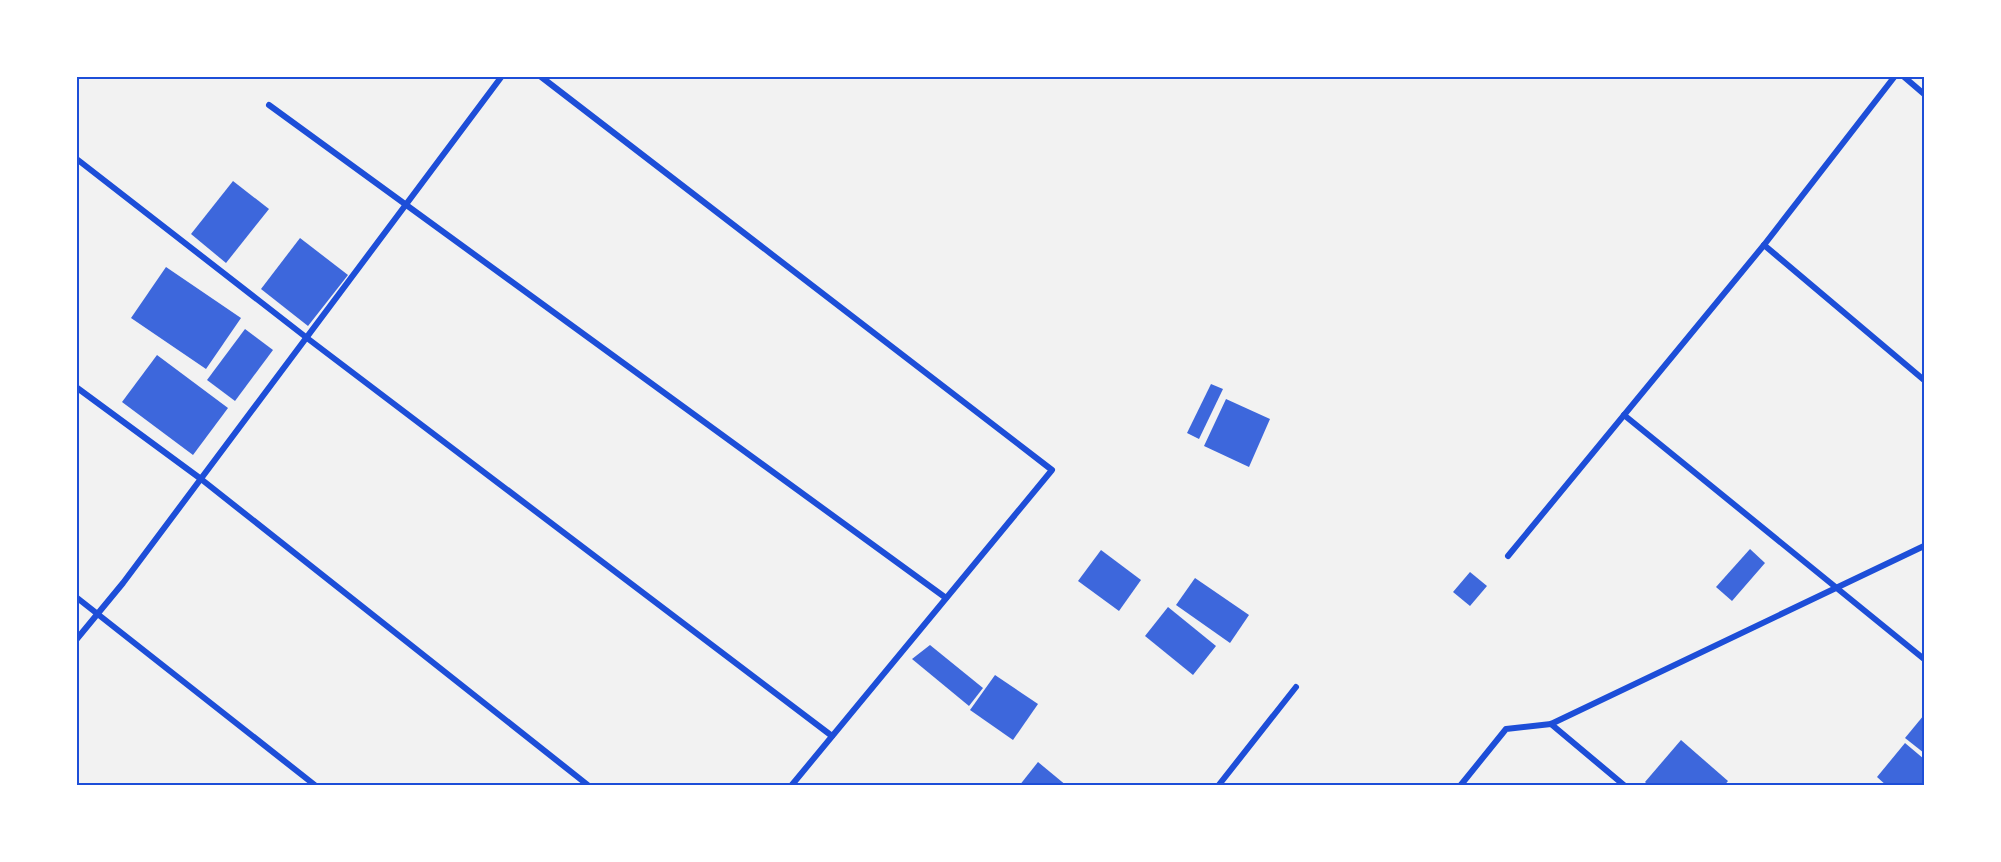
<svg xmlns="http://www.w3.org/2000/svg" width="2001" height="862" font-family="Figtree,sans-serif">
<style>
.building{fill:#3d67dc}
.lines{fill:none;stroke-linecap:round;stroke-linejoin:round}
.minor{stroke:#1d4ed8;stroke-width:6}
.neatline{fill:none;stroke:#1d4ed8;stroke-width:2}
</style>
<rect width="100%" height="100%" fill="#f2f2f2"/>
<!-- building -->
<g class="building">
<path d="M233,181L269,209L226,263L191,234Z"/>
<path d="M300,238L348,275L308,326L261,289Z"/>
<path d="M166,267L241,318L206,369L131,318Z"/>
<path d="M245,329L273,350L235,401L207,380Z"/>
<path d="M157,355L228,408L193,455L122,402Z"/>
<path d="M1211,384L1223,389L1199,439L1187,433Z"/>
<path d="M1226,399L1270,419L1249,467L1204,446Z"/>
<path d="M1750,549L1765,563L1732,601L1716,587Z"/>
<path d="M1101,550L1141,580L1119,611L1078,581Z"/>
<path d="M1470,572L1487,586L1470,606L1453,592Z"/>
<path d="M1195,578L1249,615L1230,643L1176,605Z"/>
<path d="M1168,607L1216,646L1193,675L1145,636Z"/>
<path d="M930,645L983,688L969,706L912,659Z"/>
<path d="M995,675L1038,704L1013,740L970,710Z"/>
<path d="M1924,715V753L1905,738Z"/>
<path d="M1681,740L1728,781L1724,786H1649L1645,782Z"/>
<path d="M1905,743L1924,759V786H1887L1877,777Z"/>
<path d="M1038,762L1067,786H1019Z"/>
</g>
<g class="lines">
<!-- minor -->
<g class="minor">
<path d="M540,76L1052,470L791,786"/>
<path d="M1903,76L1924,94"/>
<path d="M269,105L946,598"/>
<path d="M78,160L307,338L832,736"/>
<path d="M1764,245L1924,380"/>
<path d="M76,387L201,479L589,786"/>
<path d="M1624,415L1924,659"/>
<path d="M1508,556L1764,245L1895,76"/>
<path d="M76,597L316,786"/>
<path d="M76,640L123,583L502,76"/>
<path d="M1551,724L1625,786"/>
<path d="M1218,786L1296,687"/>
<path d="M1460,786L1506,729L1551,724L1924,546"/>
</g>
</g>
<!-- border -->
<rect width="2001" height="862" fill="none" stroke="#ffffff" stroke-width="156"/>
<rect x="78" y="78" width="1845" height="706" class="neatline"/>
</svg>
